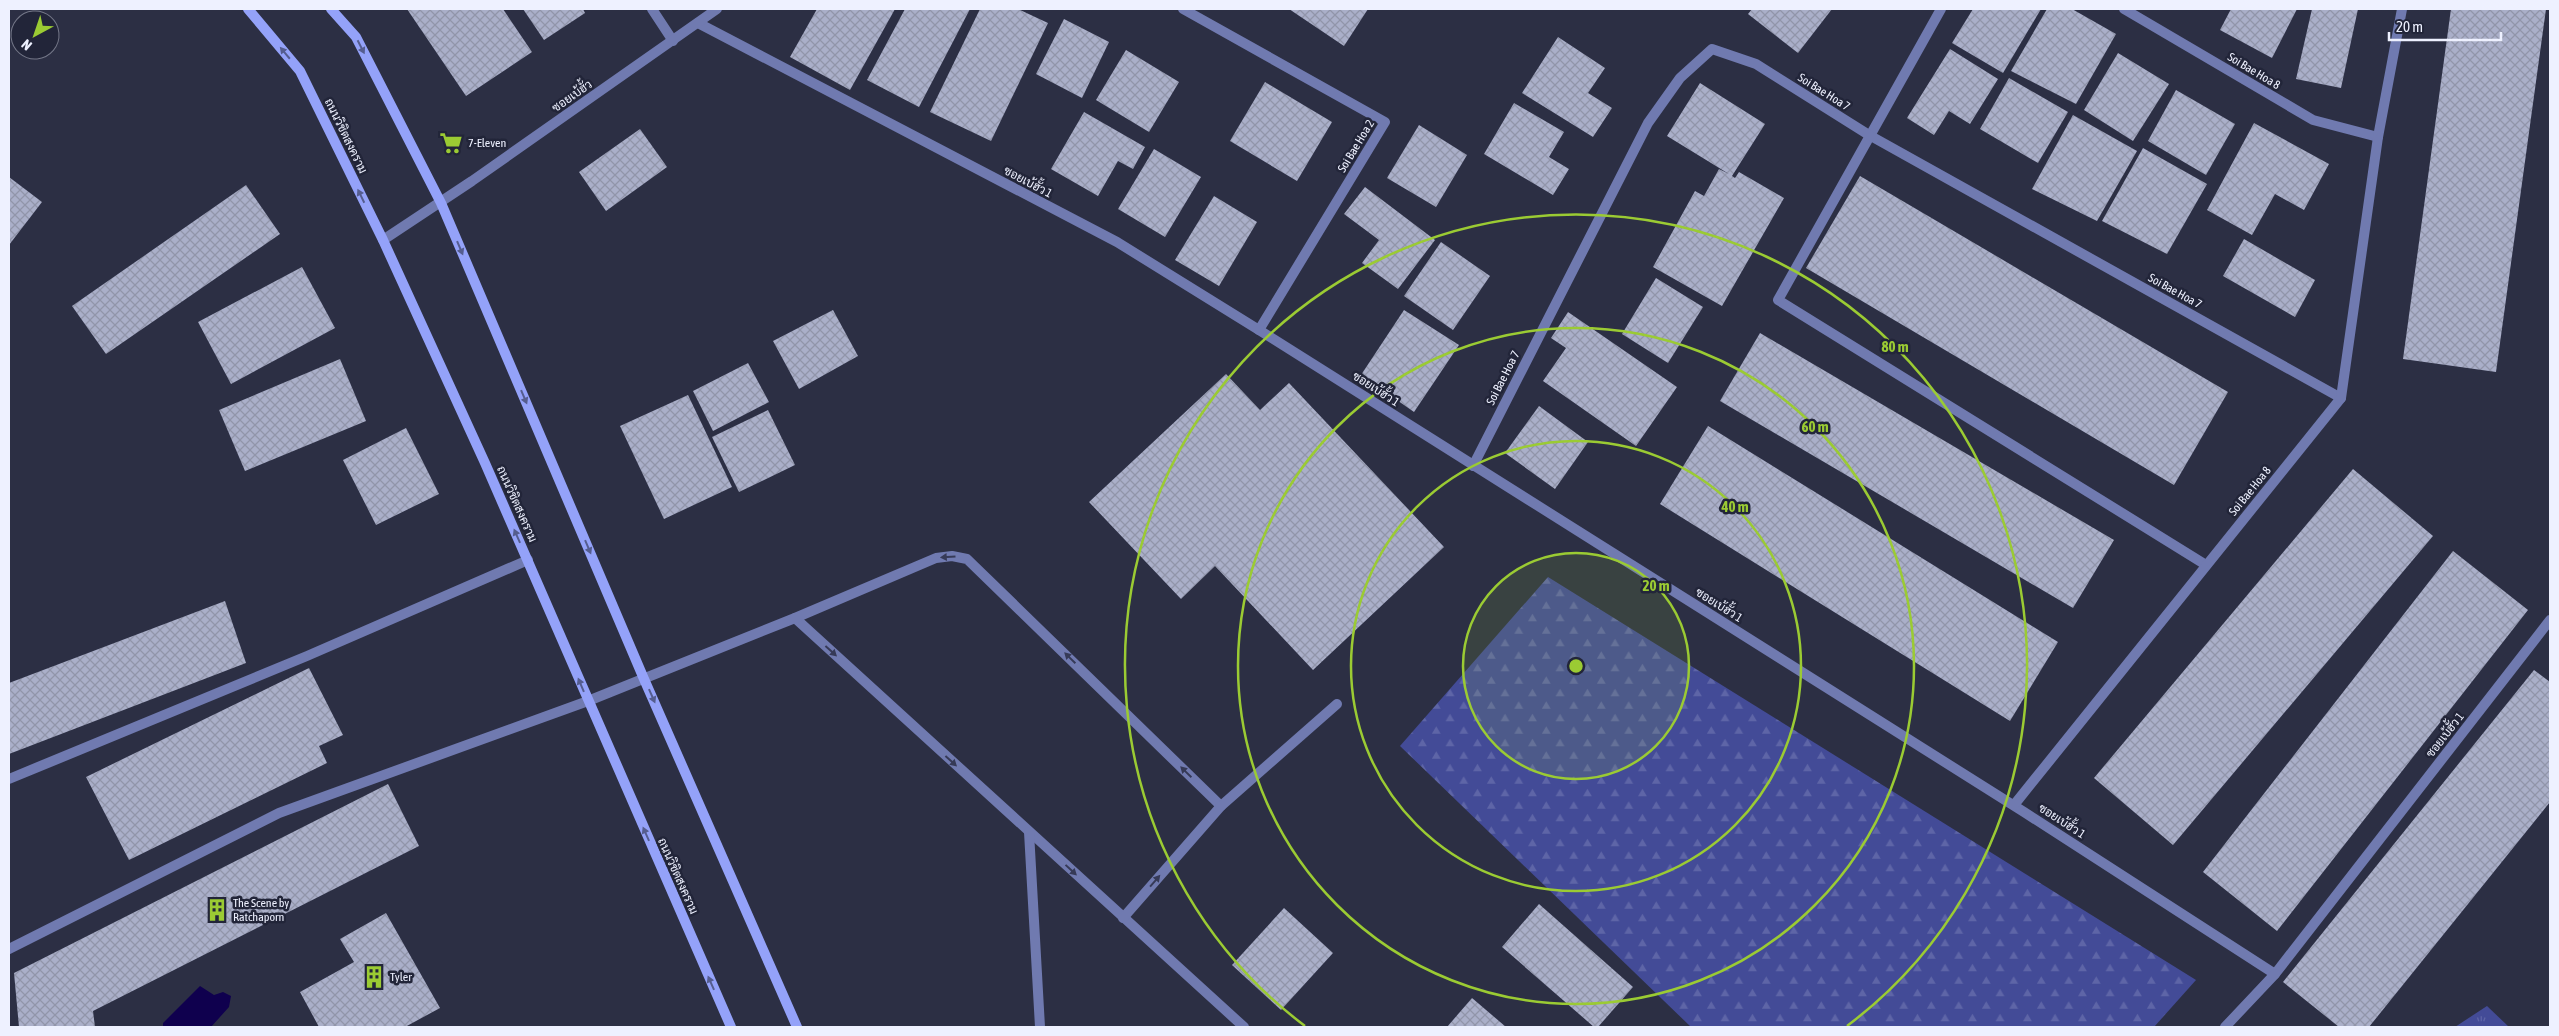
<svg xmlns="http://www.w3.org/2000/svg" width="2559" height="1036" font-family="'Asap Condensed',Sarabun,sans-serif">
<style>
.grass{fill:url(#grass-tufts)}
.forest{fill:url(#forest-firs)}
.water{fill:#0f004e}
.building{fill:url(#building-cross-hatch)}
.lines{fill:none;stroke-linecap:round;stroke-linejoin:round}
.lane{stroke:#707ab0;stroke-width:10}
.street{stroke:#707ab0;stroke-width:10}
.secondary{stroke:#94a2f9;stroke-width:10}
.oneway{fill:#555d8f}
.oneway2{fill:#363a57}
.ring{fill:none;stroke:#9bcb33;stroke-width:2.5}
.labels{text-anchor:middle;stroke-width:5;stroke-linejoin:round;paint-order:stroke}
.street-label{font-size:12px;fill:#eef1ff;stroke:#222539}
.poi-label{font-size:12px;fill:#eef1ff;stroke:#222539;text-anchor:start}
.centre{fill:#9bcb33;stroke:#222539;stroke-width:2.5}
.ring-label{font-size:15px;text-anchor:middle;font-weight:bold;fill:#9bcb33;stroke:#222539;stroke-width:5;stroke-linejoin:round;paint-order:stroke}
</style>
<defs>
<pattern id="grass-tufts" width="24" height="20" patternUnits="userSpaceOnUse" patternTransform="scale(1.25)"><rect width="24" height="20" fill="#434b97"/><path d="M3 7l-1-3M5 7V3M7 7l1-3M15 17l-1-3M17 17v-4M19 17l1-3" fill="none" stroke="#5e65a7"/></pattern>
<pattern id="forest-firs" width="22" height="20" patternUnits="userSpaceOnUse" patternTransform="scale(1.25)"><rect width="22" height="20" fill="#434b97"/><path d="M5 1l3.5 6h-7zM16 11l3.5 6h-7z" fill="#5e65a7"/></pattern>
<pattern id="building-cross-hatch" width="8" height="8" patternUnits="userSpaceOnUse" patternTransform="scale(1.25)"><rect width="8" height="8" fill="#aaafc9"/><path d="M0 0l8 8M0 8l8-8" fill="none" stroke="#9195aa"/></pattern>
</defs>
<rect width="100%" height="100%" fill="#2c2f44"/>
<!-- grass -->
<path class="grass" d="M2487,1006L2509,1027H2455Z"/>
<!-- forest -->
<path class="forest" d="M1548,577L2196,980L2154,1027H1691L1400,746Z"/>
<!-- water -->
<path class="water" d="M200,986L214,995L223,992L231,996L229,1007L211,1027H163V1023Z"/>
<!-- building -->
<g class="building">
<path d="M407,9H503L532,52L466,96Z"/>
<path d="M523,9H583L585,13L544,40Z"/>
<path d="M817,9H895L850,90L790,57Z"/>
<path d="M905,9H970L919,107L867,80Z"/>
<path d="M980,9H1018L1048,23L991,141L930,112Z"/>
<path d="M1289,9H1368L1344,46Z"/>
<path d="M1752,9H1832L1798,53L1748,14Z"/>
<path d="M1973,9H2041L2003,73L1952,43Z"/>
<path d="M2047,9H2072L2116,34L2076,104L2011,71Z"/>
<path d="M2231,9H2297L2272,58L2220,30Z"/>
<path d="M2312,9H2358L2341,88L2296,79Z"/>
<path d="M2451,9H2546L2496,372L2403,359Z"/>
<path d="M1064,19L1109,42L1082,98L1036,74Z"/>
<path d="M1558,37L1605,68L1588,93L1612,108L1593,137L1522,93Z"/>
<path d="M1950,49L1998,79L1970,124L1949,111L1934,135L1907,118Z"/>
<path d="M1126,50L1179,82L1149,132L1096,100Z"/>
<path d="M2118,53L2169,84L2133,141L2084,110Z"/>
<path d="M2009,78L2068,112L2038,163L1980,129Z"/>
<path d="M1265,82L1332,122L1297,181L1230,141Z"/>
<path d="M1700,83L1765,124L1732,176L1735,178L1739,172L1784,198L1722,306L1653,267L1695,191L1704,196L1719,169L1729,174L1667,136Z"/>
<path d="M2176,90L2235,124L2206,175L2148,141Z"/>
<path d="M1514,103L1564,132L1549,157L1569,169L1553,195L1484,154Z"/>
<path d="M1084,112L1145,147L1133,169L1118,161L1098,196L1051,169Z"/>
<path d="M2073,115L2137,151L2097,221L2032,189Z"/>
<path d="M2254,123L2329,164L2304,210L2275,194L2252,235L2207,210Z"/>
<path d="M1419,125L1467,155L1436,207L1387,178Z"/>
<path d="M640,129L667,167L606,211L579,172Z"/>
<path d="M2143,148L2207,184L2167,254L2102,221Z"/>
<path d="M1154,149L1201,177L1165,237L1118,209Z"/>
<path d="M1860,176L2228,392L2174,485L1806,268Z"/>
<path d="M9,177L42,202L9,245Z"/>
<path d="M246,185L280,234L106,354L72,306Z"/>
<path d="M1365,187L1435,240L1398,289L1362,263L1379,240L1344,214Z"/>
<path d="M1214,196L1257,222L1219,286L1175,260Z"/>
<path d="M2244,239L2315,280L2295,317L2223,276Z"/>
<path d="M1441,242L1490,276L1453,330L1404,296Z"/>
<path d="M302,267L335,328L231,384L198,322Z"/>
<path d="M1656,278L1703,307L1668,363L1622,334Z"/>
<path d="M833,310L858,356L799,389L773,341Z"/>
<path d="M1404,310L1459,345L1414,412L1361,375Z"/>
<path d="M1568,312L1677,387L1636,446L1543,381L1566,348L1551,338Z"/>
<path d="M1760,333L2114,540L2073,608L1720,401Z"/>
<path d="M340,359L366,421L245,471L219,410Z"/>
<path d="M748,363L769,402L713,431L693,391Z"/>
<path d="M1226,374L1260,410L1289,383L1444,547L1313,670L1215,566L1181,599L1089,502Z"/>
<path d="M688,395L732,487L664,519L620,426Z"/>
<path d="M1539,406L1588,442L1555,489L1505,453Z"/>
<path d="M768,410L795,465L739,492L712,437Z"/>
<path d="M1708,426L2058,642L2010,721L1660,504Z"/>
<path d="M406,428L439,494L376,525L343,460Z"/>
<path d="M2353,469L2433,536L2173,845L2094,778Z"/>
<path d="M2453,551L2528,610L2277,931L2203,872Z"/>
<path d="M225,601L246,663L9,754V683Z"/>
<path d="M309,668L343,735L319,746L327,763L129,860L86,777Z"/>
<path d="M2534,670L2550,682V802L2369,1027H2339L2283,982Z"/>
<path d="M388,784L419,846L93,1011L95,1027H19L14,973Z"/>
<path d="M1539,904L1633,987L1598,1027H1594L1502,947Z"/>
<path d="M1284,908L1333,953L1281,1010L1232,965Z"/>
<path d="M386,913L440,1008L405,1027H319L300,992L354,962L340,939Z"/>
<path d="M1472,998L1506,1027H1447Z"/>
</g>
<g class="lines">
<!-- lane -->
<g class="lane">
<path d="M9,779L307,656L528,560"/>
<path d="M9,949L279,813L588,701"/>
</g>
<!-- street -->
<g class="street">
<path d="M652,9L673,41"/>
<path d="M1183,9L1385,122L1259,330"/>
<path d="M1941,9L1778,300L2206,565"/>
<path d="M2124,9L2313,120L2378,137"/>
<path d="M698,23L1117,242L1259,330L2024,812L2275,974L2550,620"/>
<path d="M383,240L472,181L717,9"/>
<path d="M1473,466L1648,123L1680,78L1712,49L1756,64L1869,135L2341,398"/>
<path d="M795,618L1244,1027"/>
<path d="M588,701L795,618L936,558L952,556L967,559L1221,806"/>
<path d="M2014,805L2341,398L2378,137L2402,9"/>
<path d="M1029,832L1040,1027"/>
<path d="M1123,918L1221,806L1337,704"/>
<path d="M2225,1027L2275,974"/>
</g>
<!-- secondary -->
<g class="secondary">
<path d="M248,9L300,71L383,240L485,463L731,1027"/>
<path d="M331,9L356,37L441,203L644,679L797,1027"/>
</g>
</g>
<!-- one-way arrows -->
<defs><path id="oneway-solid" d="M-6-.8H1V-3.2L6.5 0L1 3.2V.8H-6Z" transform="scale(1.25)"/></defs>
<g class="oneway">
<use href="#oneway-solid" transform="translate(361 47) rotate(63)"/>
<use href="#oneway-solid" transform="translate(285 53) rotate(-130)"/>
<use href="#oneway-solid" transform="translate(361 196) rotate(-116)"/>
<use href="#oneway-solid" transform="translate(460 248) rotate(67)"/>
<use href="#oneway-solid" transform="translate(524 397) rotate(67)"/>
<use href="#oneway-solid" transform="translate(517 536) rotate(-114)"/>
<use href="#oneway-solid" transform="translate(588 547) rotate(67)"/>
<use href="#oneway-solid" transform="translate(581 685) rotate(-113)"/>
<use href="#oneway-solid" transform="translate(652 696) rotate(66)"/>
<use href="#oneway-solid" transform="translate(646 834) rotate(-114)"/>
<use href="#oneway-solid" transform="translate(711 983) rotate(-114)"/>
</g>
<g class="oneway2">
<use href="#oneway-solid" transform="translate(948 557) rotate(176)"/>
<use href="#oneway-solid" transform="translate(831 651) rotate(42)"/>
<use href="#oneway-solid" transform="translate(1070 658) rotate(-136)"/>
<use href="#oneway-solid" transform="translate(951 761) rotate(42)"/>
<use href="#oneway-solid" transform="translate(1186 772) rotate(-136)"/>
<use href="#oneway-solid" transform="translate(1071 870) rotate(43)"/>
<use href="#oneway-solid" transform="translate(1155 881) rotate(-49)"/>
</g>
<!-- distance rings -->
<circle cx="1576" cy="666" r="113" fill="#9bcb33" fill-opacity=".12"/>
<g class="ring">
<circle cx="1576" cy="666" r="113"/>
<circle cx="1576" cy="666" r="225"/>
<circle cx="1576" cy="666" r="338"/>
<path d="M1305 1026A451 451 0 1 1 1847 1026"/>
</g>
<!-- icons -->
<defs>
<symbol id="supermarket-bare" viewBox="-9 -9 18 18"><path d="M-6-5.5h2.5l.6 2H6L4.5 2H-2.5L-4.4-4H-6ZM-1.5 3.2a1.3 1.3 0 1 0 .1 0ZM3 3.2a1.3 1.3 0 1 0 .1 0Z" fill="#9bcb33" stroke="#222539" stroke-width="2.5" paint-order="stroke"/></symbol>
<symbol id="building-bare" viewBox="-9 -9 18 18"><path d="M-4-6H4V6H1V3H-1V6H-4ZM-2.5-4.3h1.7v1.8h-1.7ZM.8-4.3h1.7v1.8H.8ZM-2.5-1h1.7V.8h-1.7ZM.8-1h1.7V.8H.8Z" fill="#9bcb33" stroke="#222539" stroke-width="2.5" paint-order="stroke"/></symbol>
</defs>
<g fill-rule="evenodd">
<use href="#supermarket-bare" x="435" y="127" width="32" height="32"/>
<use href="#building-bare" x="201" y="894" width="32" height="32"/>
<use href="#building-bare" x="358" y="961" width="32" height="32"/>
</g>
<g class="labels">
<!-- street labels -->
<g class="street-label">
<text transform="translate(2254 71) rotate(31)" y="4">Soi Bae Hoa 8</text>
<text transform="translate(1824 92) rotate(32)" y="4">Soi Bae Hoa 7</text>
<text transform="translate(572 96) rotate(-35)" y="4">ซอยเบ้ฮั้ว</text>
<text transform="translate(346 136) rotate(64)" y="4">ถนนวิชิตสงคราม</text>
<text transform="translate(1356 146) rotate(-59)" y="4">Soi Bae Hoa 2</text>
<text transform="translate(1028 182) rotate(28)" y="4">ซอยเบ้ฮั้ว 1</text>
<text transform="translate(2175 291) rotate(29)" y="4">Soi Bae Hoa 7</text>
<text transform="translate(1503 378) rotate(-63)" y="4">Soi Bae Hoa 7</text>
<text transform="translate(1376 389) rotate(33)" y="4">ซอยเบ้ฮั้ว 1</text>
<text transform="translate(2250 491) rotate(-51)" y="4">Soi Bae Hoa 8</text>
<text transform="translate(517 504) rotate(66)" y="4">ถนนวิชิตสงคราม</text>
<text transform="translate(1719 605) rotate(32)" y="4">ซอยเบ้ฮั้ว 1</text>
<text transform="translate(2445 735) rotate(-52)" y="4">ซอยเบ้ฮั้ว 1</text>
<text transform="translate(2062 821) rotate(33)" y="4">ซอยเบ้ฮั้ว 1</text>
<text transform="translate(678 876) rotate(66)" y="4">ถนนวิชิตสงคราม</text>
</g>
<!-- poi labels -->
<g class="poi-label">
<text x="468" y="147">7-Eleven</text>
<text x="233" y="907">The Scene by<tspan x="233" dy="14">Ratchaporn</tspan></text>
<text x="390" y="981">Tyler</text>
</g>
</g>
<circle cx="1576" cy="666" r="8" class="centre"/>
<g class="ring-label">
<text x="1895" y="352">80 m</text>
<text x="1815" y="432">60 m</text>
<text x="1735" y="512">40 m</text>
<text x="1656" y="591">20 m</text>
</g>
<!-- border -->
<rect width="2559" height="1036" fill="none" stroke="#eef1ff" stroke-width="20"/>
<!-- north arrow -->
<g transform="translate(35 35) rotate(220)"><circle r="24" fill="#222539" stroke="#747788"/>
<path d="M0-4L9 19L0 12L-9 19Z" fill="#9bcb33"/>
<text y="-8" font-size="14" font-weight="bold" text-anchor="middle" fill="#eef1ff">N</text>
</g>
<!-- scale -->
<path d="M2389 32v8h112v-8" fill="none" stroke="#eef1ff" stroke-width="2.5"/>
<text x="2396" y="32" font-size="15" fill="#eef1ff" stroke="#222539" stroke-width="4" paint-order="stroke">20 m</text>
</svg>
